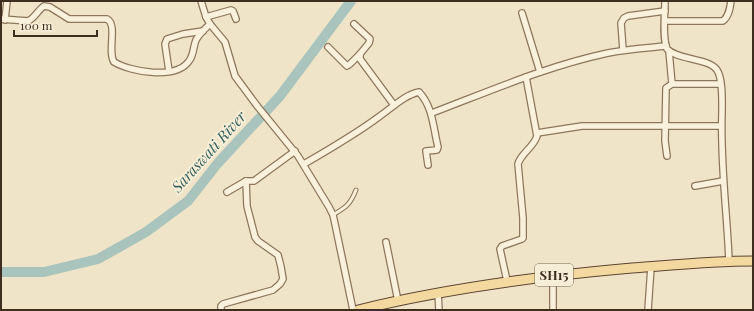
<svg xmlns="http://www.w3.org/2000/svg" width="754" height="311" font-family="'Playfair Display',serif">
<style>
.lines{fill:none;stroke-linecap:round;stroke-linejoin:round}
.river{stroke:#a9c4bc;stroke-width:10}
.lane-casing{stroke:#8d765c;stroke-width:5}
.street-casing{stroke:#8d765c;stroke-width:8}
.primary-casing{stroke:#5b4430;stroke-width:11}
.lane{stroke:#faf1dc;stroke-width:3}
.street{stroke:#faf1dc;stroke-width:5.5}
.primary{stroke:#f3d9a0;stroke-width:9}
.labels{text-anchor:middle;stroke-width:4;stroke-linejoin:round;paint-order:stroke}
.shield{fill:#f7eed8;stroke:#756857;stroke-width:1}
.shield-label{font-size:13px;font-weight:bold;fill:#3d2e20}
.water-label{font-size:15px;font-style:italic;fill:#2f5d5a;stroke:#f7eed8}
</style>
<rect width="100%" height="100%" fill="#f0e4c8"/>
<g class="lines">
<!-- river -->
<path class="river" d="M1,272H44L98,259L146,232L188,201L218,163L280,96L351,1"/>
<defs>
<path id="lane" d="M333,215C346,207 350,205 356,190"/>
<g id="street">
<path d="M201,1L206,17L210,24L225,42L235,76L258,107L298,156L329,207L333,215L335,224L353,310"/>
<path d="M665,1C665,14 662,37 667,49C677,60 709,58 717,70C723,79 722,101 722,112C720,162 727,211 729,261"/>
<path d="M522,13L540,72"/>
<path d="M206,17L231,10L233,11L236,19"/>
<path d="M1,19L28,21C35,18 38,10 44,6L50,7L69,19H107C118,25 107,51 114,62C131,72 176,80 189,61C194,55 193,47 196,40C199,34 205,29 210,24"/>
<path d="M5,20L7,1"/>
<path d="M665,21H723C729,16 730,8 731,1"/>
<path d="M354,24L370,39L369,43L360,54V59L394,105"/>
<path d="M328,47L347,66L350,64L360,54"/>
<path d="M623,50L621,23L624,18L628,16L665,11"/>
<path d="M669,51L672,84"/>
<path d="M169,71L165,44L167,39L183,34L203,31"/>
<path d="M432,113C490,91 547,66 608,53C627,49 647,48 666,46"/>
<path d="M537,133L582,126H721"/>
<path d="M667,156L665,141L666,88L672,84H720"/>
<path d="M304,164C330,149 356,134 380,116C392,108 404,95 419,92C433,107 433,127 438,147L437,150L426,151L428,165"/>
<path d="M695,186L723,181"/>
<path d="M227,192L246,181H254L295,151"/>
<path d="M386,242L398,301"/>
<path d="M553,275V310"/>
<path d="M507,281L500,249L502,246L522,239L523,238V218L518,164C521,153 534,147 537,136L526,77"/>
<path d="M438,293L439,310"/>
<path d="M221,310V306L223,304L273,290L280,284L283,279L281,267L278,255L258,241L255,237L247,206L246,181"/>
<path d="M648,310L651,267"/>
</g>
<path id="primary" d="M358,310C448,288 540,276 632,268C672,265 712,261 753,261"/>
</defs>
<!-- lane casing -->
<use href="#lane" class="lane-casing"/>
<!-- street casing -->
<use href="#street" class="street-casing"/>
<!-- primary casing -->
<use href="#primary" class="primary-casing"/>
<!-- lane -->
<use href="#lane" class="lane"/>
<!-- street -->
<use href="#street" class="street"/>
<!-- primary -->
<use href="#primary" class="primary"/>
</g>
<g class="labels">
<!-- shield labels -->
<rect class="shield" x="535" y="264" width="38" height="22" rx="3"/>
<g class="shield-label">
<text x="554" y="280">SH15</text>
</g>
<!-- water labels -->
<g class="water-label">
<text transform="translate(209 152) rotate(-48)" y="5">Saraswati River</text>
</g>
</g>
<!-- border -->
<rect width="754" height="311" fill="none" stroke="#3d2e20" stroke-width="4"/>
<!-- scale -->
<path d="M14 30v6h83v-6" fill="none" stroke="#3d2e20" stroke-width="2"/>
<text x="20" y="30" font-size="12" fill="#3d2e20" stroke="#f7eed8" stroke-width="3" paint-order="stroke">100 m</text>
</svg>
